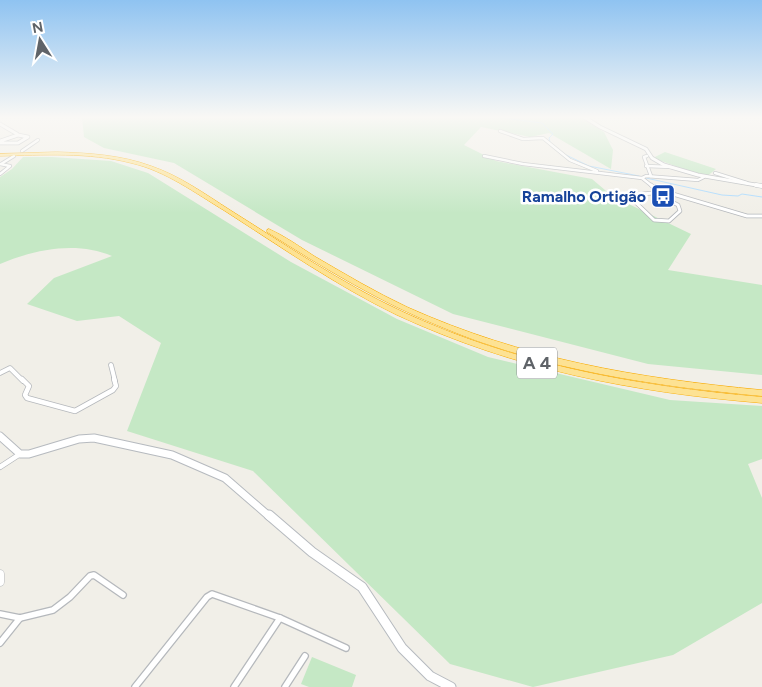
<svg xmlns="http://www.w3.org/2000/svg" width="762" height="687" font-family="Figtree,sans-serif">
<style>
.green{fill:#c5e8c5}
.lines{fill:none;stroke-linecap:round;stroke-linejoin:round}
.stream{stroke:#aadaff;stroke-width:1}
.minor-far4-casing{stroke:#b5b8bc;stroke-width:4}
.minor-far3-casing{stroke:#b5b8bc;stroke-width:4.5}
.minor-far2-casing{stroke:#b5b8bc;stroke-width:5.5}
.minor-far1-casing{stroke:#b5b8bc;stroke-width:6}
.minor-casing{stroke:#b5b8bc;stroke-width:8}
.tertiary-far2-casing{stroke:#b5b8bc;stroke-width:4.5}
.tertiary-far1-casing{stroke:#b5b8bc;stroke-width:5}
.tertiary-casing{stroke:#b5b8bc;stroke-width:9}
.secondary-far1-casing{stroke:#b6babf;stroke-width:9}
.secondary-casing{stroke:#b6babf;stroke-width:11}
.motorway-casing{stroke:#f9ab00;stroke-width:1}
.minor-far4{stroke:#fff;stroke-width:2.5}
.minor-far3{stroke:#fff;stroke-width:3}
.minor-far2{stroke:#fff;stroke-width:4}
.minor-far1{stroke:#fff;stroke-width:4.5}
.minor{stroke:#fff;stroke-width:5.5}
.tertiary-far2{stroke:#fff;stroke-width:3}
.tertiary-far1{stroke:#fff;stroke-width:4}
.tertiary{stroke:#fff;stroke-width:8}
.secondary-far1{stroke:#fff;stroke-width:7}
.secondary{stroke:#fff;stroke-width:9}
.motorway{fill:#fde293;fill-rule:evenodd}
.labels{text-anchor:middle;stroke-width:5;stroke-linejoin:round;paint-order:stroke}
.far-transit-label{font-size:16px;font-weight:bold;fill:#164399;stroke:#fff;text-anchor:end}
.shield{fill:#fff;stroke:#8f9295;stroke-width:1}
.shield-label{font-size:18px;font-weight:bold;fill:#5f6368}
</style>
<rect width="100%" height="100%" fill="#f1efe8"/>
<!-- green -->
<g class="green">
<path d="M82,117H579L604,132L613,150L611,169L549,133L530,137L481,127L464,145L496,161L592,179L612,196L691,234L668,270L762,285V375L648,364L453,314L302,240L174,163L104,148L84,137Z"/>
<path d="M665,152L716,169L706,177L703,176L653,158Z"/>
<path d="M23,157H52L111,161L148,173L291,262L397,319L488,357L670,400L762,406V459L748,464L762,498V603L673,655L533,687L450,664L253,471L127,431L161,343L119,316L77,321L27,304L54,278L112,256C77,241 35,249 0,264V177L12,169Z"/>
<path d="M312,657L356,675L352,687H309L301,684Z"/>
</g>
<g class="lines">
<!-- stream -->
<g class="stream">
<path d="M302,117H314"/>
<path d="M495,117L542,123L553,134L549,138L550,142"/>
<path d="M253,118L267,117"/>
<path d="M564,154L589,166L639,176"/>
<path d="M646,178L722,195L738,196L742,194L762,197"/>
</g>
<defs>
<g id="minor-far4">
<path d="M500,131L523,139L543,138L570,160L597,171"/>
<path d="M22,151L38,140"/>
<path d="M484,156L523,164L642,178"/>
<path d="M647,156L644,157L651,176"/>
<path d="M0,164L10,166L0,174"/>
<path d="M1,164L14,156"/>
<path d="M646,166L671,167"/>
<path d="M715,173L747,183"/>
<path d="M652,186L642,178L646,176L698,180L704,177"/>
</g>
<g id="minor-far3">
<path d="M651,185L656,189L747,216H762"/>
<path d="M654,193L678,205L680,211L669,221L654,220L628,195Z"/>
</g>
<g id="minor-far2">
<path d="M111,365L115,381"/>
<path d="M0,373L10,368L23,381"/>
</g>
<g id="minor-far1">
<path d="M22,379L29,386L25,395L27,398L75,411L113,390L116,386L114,379"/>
<path d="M0,467L20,454"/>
</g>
<g id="minor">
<path d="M0,614L20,618L53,610L70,597L90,576L94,575L123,595"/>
<path d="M0,643L20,618"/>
<path d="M135,687L207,597L212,594L280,618L346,648"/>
<path d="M234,687L280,618"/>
<path d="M285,687L305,656"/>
</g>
<g id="tertiary-far2">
<path d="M584,117L600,127L646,149L652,158L664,165L698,175L762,186"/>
<path d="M0,124L17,134"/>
<path d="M0,141L18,135L28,137L18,143H0"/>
</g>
<path id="tertiary-far1" d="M756,185L762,186"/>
<path id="tertiary" d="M0,574V582"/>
<path id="secondary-far1" d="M0,436L20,454H29L79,439L94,438L172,455L225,478L270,517"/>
<path id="secondary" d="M269,515L312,552L362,587L402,648L430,676L451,687"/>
<g id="motorway">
<path d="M57,152C89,153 121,155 151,166C180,176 205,194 230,210C286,245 341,283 401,311C516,365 636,386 762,397V403C632,392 516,370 397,315C337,286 281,247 225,211C195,193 166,171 131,163C88,152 43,155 0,156V154Z"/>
<path d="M269,229C285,236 300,247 314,256C345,274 375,292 407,307C523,359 636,378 762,390V396C654,386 545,370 444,328C381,303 324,268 267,232V230Z"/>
</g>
</defs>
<!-- minor-far4 casing -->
<use href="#minor-far4" class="minor-far4-casing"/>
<!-- minor-far3 casing -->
<use href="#minor-far3" class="minor-far3-casing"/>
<!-- minor-far2 casing -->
<use href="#minor-far2" class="minor-far2-casing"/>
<!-- minor-far1 casing -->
<use href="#minor-far1" class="minor-far1-casing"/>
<!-- minor casing -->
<use href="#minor" class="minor-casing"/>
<!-- tertiary-far2 casing -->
<use href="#tertiary-far2" class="tertiary-far2-casing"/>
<!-- tertiary-far1 casing -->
<use href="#tertiary-far1" class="tertiary-far1-casing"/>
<!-- tertiary casing -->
<use href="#tertiary" class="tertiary-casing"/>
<!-- secondary-far1 casing -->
<use href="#secondary-far1" class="secondary-far1-casing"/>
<!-- secondary casing -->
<use href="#secondary" class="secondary-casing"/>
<!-- motorway casing -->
<use href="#motorway" class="motorway-casing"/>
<!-- minor-far4 -->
<use href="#minor-far4" class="minor-far4"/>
<!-- minor-far3 -->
<use href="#minor-far3" class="minor-far3"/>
<!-- minor-far2 -->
<use href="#minor-far2" class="minor-far2"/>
<!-- minor-far1 -->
<use href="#minor-far1" class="minor-far1"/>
<!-- minor -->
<use href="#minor" class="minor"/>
<!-- tertiary-far2 -->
<use href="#tertiary-far2" class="tertiary-far2"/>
<!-- tertiary-far1 -->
<use href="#tertiary-far1" class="tertiary-far1"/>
<!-- tertiary -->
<use href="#tertiary" class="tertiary"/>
<!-- secondary-far1 -->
<use href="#secondary-far1" class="secondary-far1"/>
<!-- secondary -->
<use href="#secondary" class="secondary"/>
<!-- motorway -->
<use href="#motorway" class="motorway"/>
</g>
<!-- sky -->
<linearGradient id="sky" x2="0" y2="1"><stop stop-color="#8fc3f1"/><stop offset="0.55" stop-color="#f9f8f5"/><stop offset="1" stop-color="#f9f8f5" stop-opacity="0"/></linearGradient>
<rect width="762" height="213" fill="url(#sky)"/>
<!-- icons -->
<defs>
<symbol id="bus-square" viewBox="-11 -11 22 22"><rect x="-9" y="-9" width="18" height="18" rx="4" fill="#1a4fb4" stroke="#fff"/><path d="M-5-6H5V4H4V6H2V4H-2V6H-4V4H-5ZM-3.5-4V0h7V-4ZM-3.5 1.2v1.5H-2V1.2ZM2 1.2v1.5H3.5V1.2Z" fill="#fff"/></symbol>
</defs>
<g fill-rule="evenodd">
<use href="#bus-square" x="649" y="182" width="28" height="28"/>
</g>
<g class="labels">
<!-- far-transit labels -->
<g class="far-transit-label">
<text x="646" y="202">Ramalho Ortigão</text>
</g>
<!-- shield labels -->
<rect class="shield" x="517" y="347.5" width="40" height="31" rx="4"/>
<g class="shield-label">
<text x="537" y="369">A 4</text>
</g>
</g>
<!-- north arrow -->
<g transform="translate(40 40) rotate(349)" stroke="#ffffff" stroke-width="4" paint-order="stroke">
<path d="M0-4L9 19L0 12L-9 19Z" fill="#5f6368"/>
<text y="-8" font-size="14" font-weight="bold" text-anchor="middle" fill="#5f6368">N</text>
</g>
</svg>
